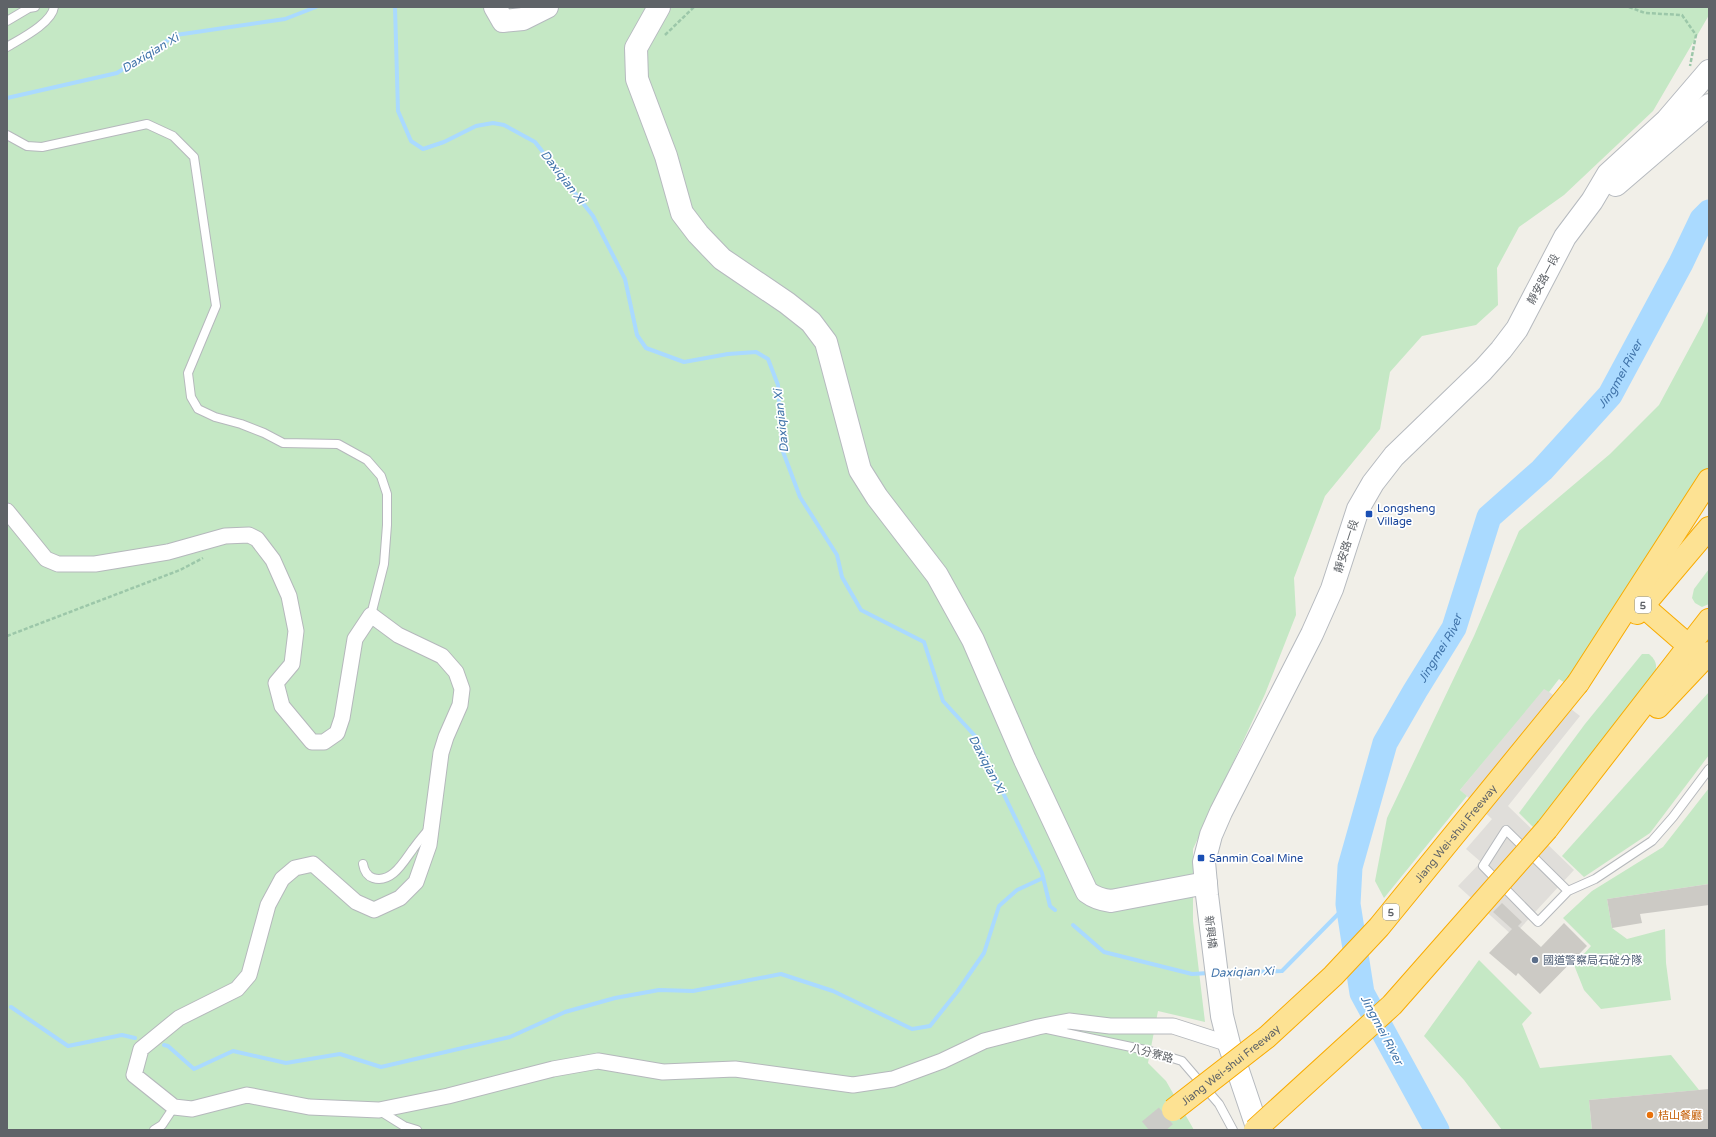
<svg xmlns="http://www.w3.org/2000/svg" width="1716" height="1137" font-family="'Varela Round','Noto Sans TC',sans-serif">
<style>
.industrial{fill:#e0deda}
.green{fill:#c5e8c5}
.lines{fill:none;stroke-linecap:round;stroke-linejoin:round}
.stream{stroke:#aadaff;stroke-width:4}
.river{stroke:#aadaff;stroke-width:25}
.building{fill:#cccac5}
.highway-tunnel{stroke:#ccccc8;stroke-width:22;stroke-dasharray:22 11;stroke-linecap:butt}
.lane-casing{stroke:#b5b8bc;stroke-width:10}
.street-casing{stroke:#b5b8bc;stroke-width:17}
.secondary-casing{stroke:#b6babf;stroke-width:24}
.highway-casing{stroke:#f9ab00;stroke-width:24}
.path{stroke:#9cc7a9;stroke-width:2.5;stroke-dasharray:4 2;stroke-linecap:butt}
.lane{stroke:#fff;stroke-width:8}
.street{stroke:#fff;stroke-width:15}
.secondary{stroke:#fff;stroke-width:22}
.highway{stroke:#fde293;stroke-width:22}
.highway-bridge-casing{stroke:#f9ab00;stroke-width:24;stroke-linecap:butt}
.highway-bridge{stroke:#fde293;stroke-width:22}
.transit-dot{fill:#1a4fb4;stroke:#fff;stroke-width:1.5}
.service-dot{fill:#5c6f8a;stroke:#fff;stroke-width:1.5}
.food-dot{fill:#e8710a;stroke:#fff;stroke-width:1.5}
.labels{text-anchor:middle;stroke-width:3.5;stroke-linejoin:round;paint-order:stroke}
.shield{fill:#fff;stroke:#8f9295;stroke-width:1}
.shield-label{font-size:10px;font-weight:bold;fill:#5f6368}
.street-label{font-size:11px;fill:#5f6368;stroke:#fff}
.transit-label{font-size:11px;fill:#164399;stroke:#fff;text-anchor:start}
.service-label{font-size:11px;fill:#4e5e75;stroke:#fff;text-anchor:start}
.food-label{font-size:11px;fill:#c56008;stroke:#fff;text-anchor:start}
.water-label{font-size:12px;font-style:italic;fill:#4174aa;stroke:#fff}
</style>
<rect width="100%" height="100%" fill="#f1efe8"/>
<!-- industrial -->
<path class="industrial" d="M1544,688L1580,716L1508,806L1574,870L1513,936L1458,886L1481,862L1466,849L1492,819L1460,790Z"/>
<!-- green -->
<g class="green">
<path d="M7,7H1709V15L1653,111L1564,195L1519,227L1497,268L1498,305L1476,325L1422,336L1390,372L1380,429L1325,496L1294,578L1296,615L1265,694L1193,849V921L1205,1022L1158,1011L1148,1063L1166,1081L1194,1130H7Z"/>
<path d="M1709,309V468L1568,685L1559,679L1549,692L1544,689L1460,790L1467,796L1384,898L1375,881L1387,818L1474,636L1519,531L1610,454L1659,405L1702,325Z"/>
<path d="M1709,569V604L1702,607L1695,603L1692,598L1694,589Z"/>
<path d="M1642,654H1649C1657,661 1657,666 1655,676L1536,830L1519,813L1585,724Z"/>
<path d="M1709,692V755L1650,833L1584,877L1562,856Z"/>
<path d="M1709,788V884L1607,899L1612,928L1627,939L1665,929L1666,963L1671,1000L1601,1009L1584,990L1574,965L1591,946L1563,918L1592,891L1663,847Z"/>
<path d="M1479,960L1532,1013L1522,1024L1540,1068L1671,1055L1699,1090L1589,1100L1592,1130H1502L1464,1080L1424,1036Z"/>
</g>
<g class="lines">
<!-- stream -->
<g class="stream">
<path d="M395,7L398,111L411,141L423,149L444,142L476,126L493,123L504,125L535,142L593,216L625,279L637,335L646,348L684,362L728,354L756,352L768,359L778,385L782,449L800,497L837,555L842,577L861,610L924,642L943,701L976,737L1042,873L1050,906L1055,910"/>
<path d="M7,98L117,73L176,35L285,19L316,7"/>
<path d="M1073,925L1104,952L1192,974L1209,973"/>
<path d="M1224,973L1282,971L1348,904"/>
<path d="M11,1007L68,1046L122,1035L135,1038"/>
<path d="M164,1045L168,1046L194,1069L233,1051L286,1063L340,1054L381,1067L510,1037L565,1012L615,998L659,990L693,991L781,974L833,991L912,1029L930,1026L957,992L984,953L999,906L1017,890L1043,878"/>
</g>
<!-- river -->
<path class="river" id="s1" d="M1437,1130L1362,993L1348,904L1350,867L1385,743L1415,691L1454,628L1489,517L1542,470L1610,395L1681,263L1702,219L1709,212"/>
</g>
<!-- building -->
<g class="building">
<path d="M1709,884V905L1640,914L1642,923L1612,928L1607,899Z"/>
<path d="M1502,903L1522,922L1518,926L1541,947L1564,923L1587,946L1540,994L1518,973L1516,976L1489,953L1512,929L1493,912Z"/>
<path d="M1709,1089V1130H1592L1589,1100Z"/>
</g>
<g class="lines">
<!-- highway-tunnel -->
<path class="highway-tunnel" d="M1149,1130L1173,1110"/>
<defs>
<g id="lane">
<path d="M7,21L29,8L35,7"/>
<path d="M7,47C20,39 52,23 54,7"/>
<path d="M7,135L27,146L42,147L147,124L173,136L194,157L216,306L188,373L191,397L198,409L215,417L241,424L264,433L283,443L338,444L367,460L381,476L387,494V525L384,564L371,615"/>
<path d="M363,864C364,870 367,876 373,878C392,884 404,861 413,849C418,842 423,836 429,829"/>
<path d="M1568,891L1506,830L1483,866L1538,922L1568,891L1595,879L1652,841L1673,817L1709,769"/>
<path d="M1047,1029L1150,1051L1182,1061L1219,1104L1233,1130"/>
<path d="M380,1111L404,1126L417,1130"/>
<path d="M154,1130L162,1125L174,1107"/>
</g>
<path id="street" d="M7,511L46,559L58,564H95L168,552L225,536L249,535L257,539L273,560L289,596L296,631L292,664L276,683L282,706L312,742H324L337,733L342,718L355,639L371,615L398,635L442,656L456,672L462,689L460,705L446,737L441,753L429,845L416,882L400,898L374,910L356,902L313,864L295,868L282,879L268,905L249,975L237,989L179,1018L141,1049L134,1075L174,1107L192,1109L247,1095L309,1107L379,1110L448,1096L553,1069L598,1061L663,1072L735,1069L853,1085L893,1079L942,1061L984,1041L1038,1027L1069,1021L1110,1026H1173L1229,1044"/>
<g id="secondary">
<path d="M495,7L503,21L523,19L547,7"/>
<path d="M659,7L636,48L637,79L666,156L682,213L698,234L722,259L787,303L811,322L826,342L860,470L877,497L937,575L973,640L1025,760L1087,892C1095,898 1102,900 1111,901L1206,883"/>
<path d="M1616,185L1709,105"/>
<path d="M1258,1130L1229,1044L1222,1016L1207,895L1204,862L1211,835L1221,812L1312,634L1332,589L1358,509L1373,483L1394,456L1483,370L1501,350L1517,329L1565,237L1592,201L1608,174L1667,120L1709,71"/>
</g>
<g id="highway">
<path d="M1643,606L1689,646"/>
<path d="M1637,613L1709,528"/>
<path d="M1578,683L1709,480"/>
<path d="M1658,707L1709,653"/>
<path d="M1547,829L1709,620"/>
</g>
</defs>
<!-- lane casing -->
<use href="#lane" class="lane-casing"/>
<!-- street casing -->
<use href="#street" class="street-casing"/>
<!-- secondary casing -->
<use href="#secondary" class="secondary-casing"/>
<!-- highway casing -->
<use href="#highway" class="highway-casing"/>
<!-- path -->
<g class="path">
<path d="M1629,7L1645,13L1682,15L1696,35L1690,66"/>
<path d="M665,35L694,7"/>
<path d="M7,636L180,570L203,558"/>
</g>
<!-- lane -->
<use href="#lane" class="lane"/>
<!-- street -->
<use href="#street" class="street"/>
<!-- secondary -->
<use href="#secondary" class="secondary"/>
<!-- highway -->
<use href="#highway" class="highway"/>
<defs>
<g id="highway-bridge">
<path id="s2" d="M1173,1110L1267,1037L1333,976L1379,927L1578,683"/>
<path d="M1255,1130L1392,1005L1547,829"/>
</g>
</defs>
<!-- highway-bridge casing -->
<use href="#highway-bridge" class="highway-bridge-casing"/>
<!-- highway-bridge -->
<use href="#highway-bridge" class="highway-bridge"/>
</g>
<!-- markers -->
<g class="transit-dot">
<rect x="1365" y="510" width="8" height="8" rx="2"/>
<rect x="1197" y="854" width="8" height="8" rx="2"/>
</g>
<circle class="service-dot" cx="1535" cy="960" r="4"/>
<circle class="food-dot" cx="1650" cy="1115" r="4"/>
<g class="labels">
<!-- shield labels -->
<g class="shield">
<rect x="1635" y="597" width="16" height="16" rx="3"/>
<rect x="1383" y="904" width="16" height="16" rx="3"/>
</g>
<g class="shield-label">
<text x="1643" y="609">5</text>
<text x="1391" y="916">5</text>
</g>
<!-- street labels -->
<g class="street-label">
<text transform="translate(1543 279) rotate(-62)" y="4">靜安路一段</text>
<text transform="translate(1346 546) rotate(-72)" y="4">靜安路一段</text>
<text dy="4" stroke="none"><textPath href="#s2" startOffset="397">Jiang Wei-shui Freeway</textPath></text>
<text transform="translate(1211 932) rotate(83)" y="4">新興橋</text>
<text transform="translate(1152 1053) rotate(15)" y="4">八分寮路</text>
<text dy="4" stroke="none"><textPath href="#s2" startOffset="73">Jiang Wei-shui Freeway</textPath></text>
</g>
<!-- transit labels -->
<g class="transit-label">
<text x="1377" y="512">Longsheng<tspan x="1377" dy="13">Village</tspan></text>
<text x="1209" y="862">Sanmin Coal Mine</text>
</g>
<!-- service labels -->
<g class="service-label">
<text x="1543" y="964">國道警察局石碇分隊</text>
</g>
<!-- food labels -->
<g class="food-label">
<text x="1658" y="1119">桔山餐廳</text>
</g>
<!-- water labels -->
<g class="water-label">
<text transform="translate(150 53) rotate(-31)" y="4">Daxiqian Xi</text>
<text transform="translate(563 177) rotate(52)" y="4">Daxiqian Xi</text>
<text dy="4" stroke="none"><textPath href="#s1" startOffset="858">Jingmei River</textPath></text>
<text transform="translate(781 421) rotate(-96)" y="4">Daxiqian Xi</text>
<text dy="4" stroke="none"><textPath href="#s1" startOffset="522">Jingmei River</textPath></text>
<text transform="translate(987 764) rotate(62)" y="4">Daxiqian Xi</text>
<text transform="translate(1242 972) rotate(-2)" y="4">Daxiqian Xi</text>
<text transform="translate(1382 1030) rotate(62)" y="4">Jingmei River</text>
</g>
</g>
<!-- border -->
<rect width="1716" height="1137" fill="none" stroke="#5f6368" stroke-width="16"/>
</svg>
